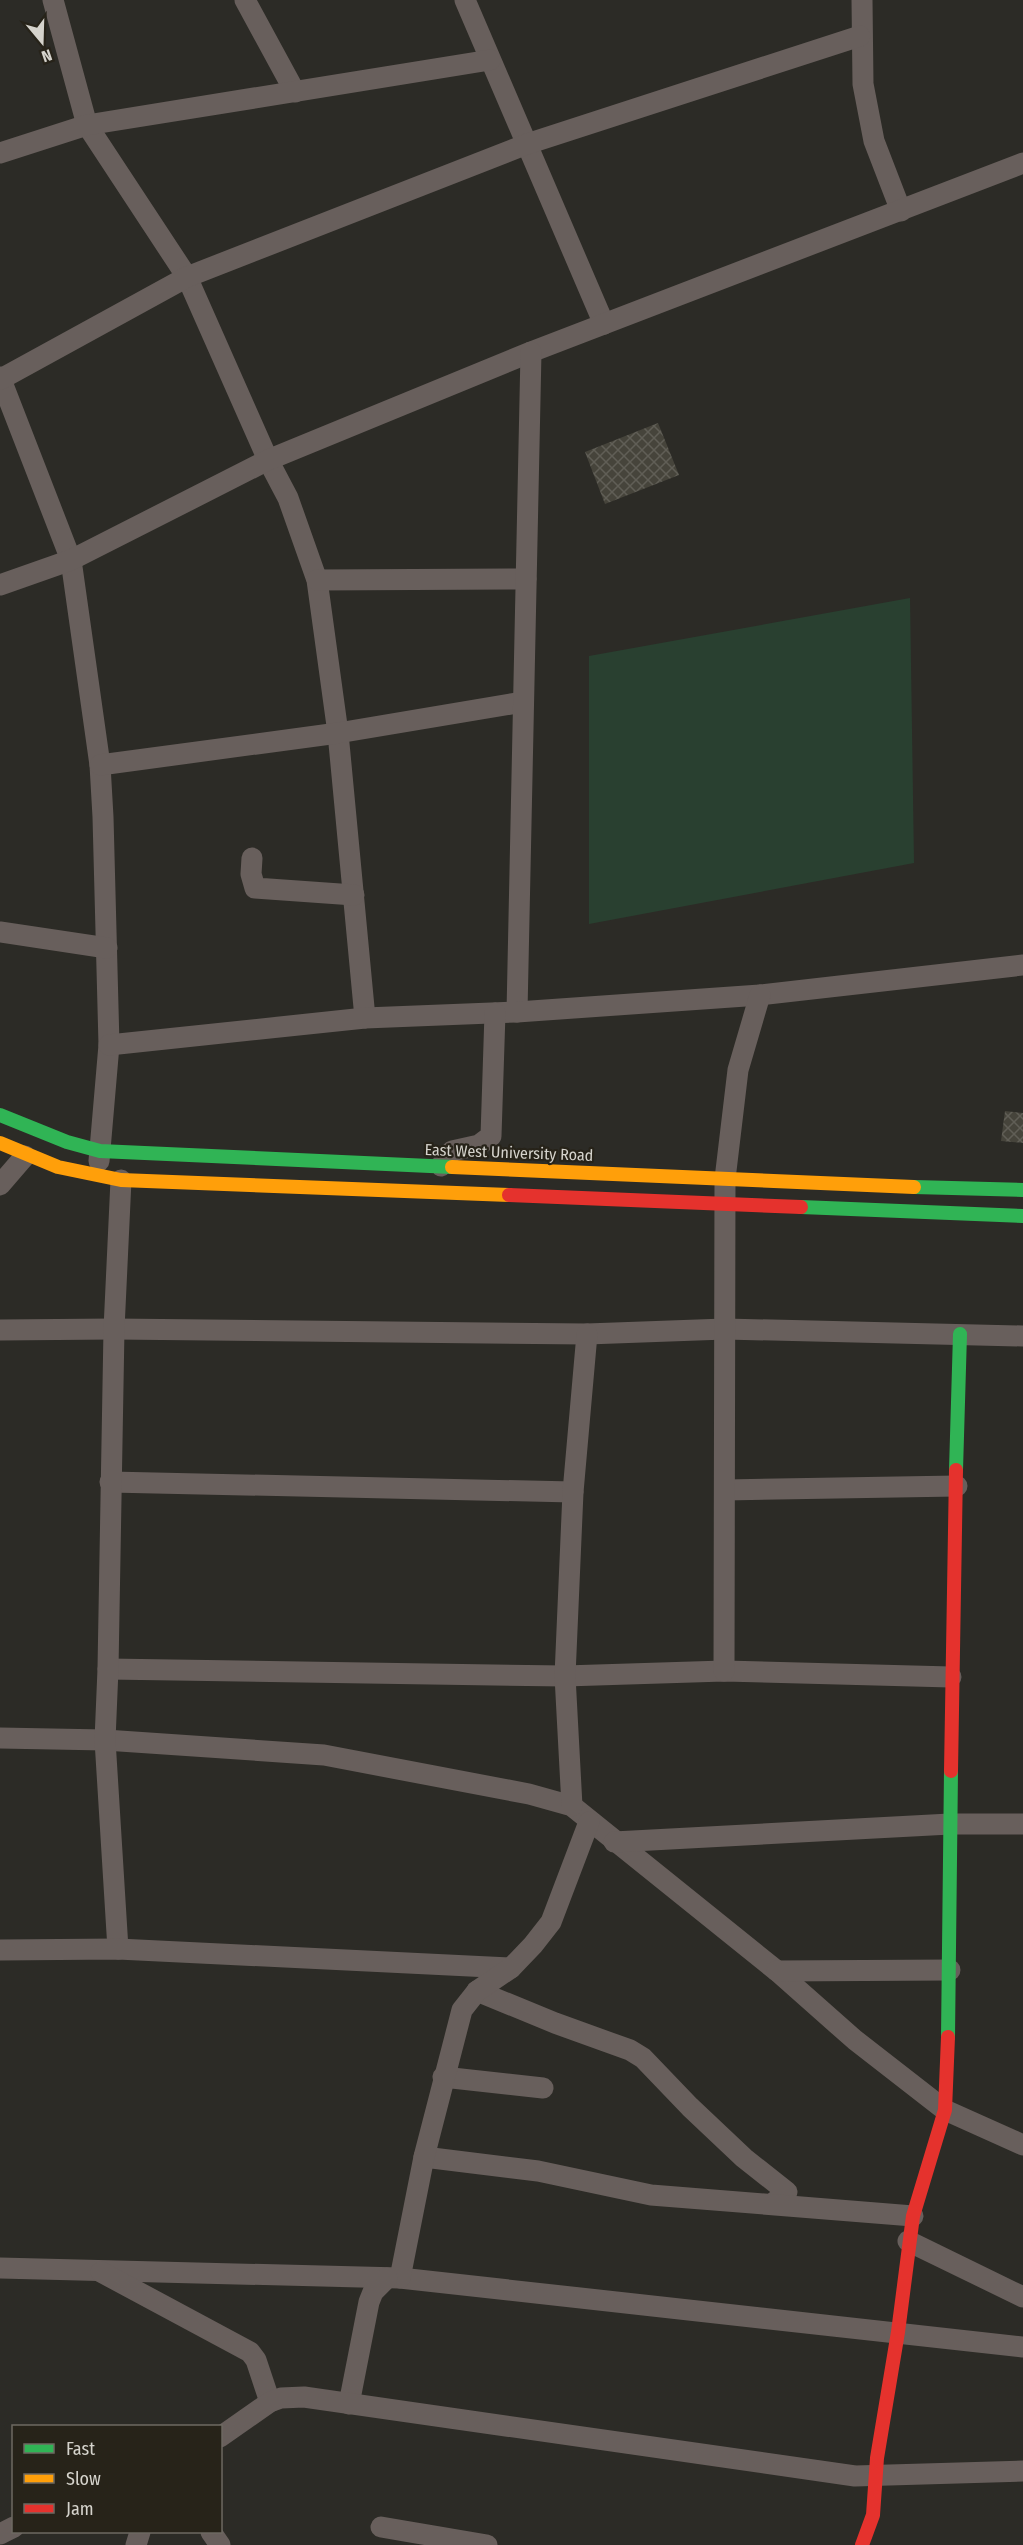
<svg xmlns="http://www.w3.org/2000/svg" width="1023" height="2545" font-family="'Fira Sans Condensed',sans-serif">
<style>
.grass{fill:#294030}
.building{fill:url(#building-cross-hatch)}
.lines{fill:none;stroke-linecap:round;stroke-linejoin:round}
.street{stroke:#685f5c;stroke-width:21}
.fast{stroke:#30b455;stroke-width:14}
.slow{stroke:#ff9f0a;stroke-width:14}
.jam{stroke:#e5322d;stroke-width:14}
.labels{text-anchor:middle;stroke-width:4.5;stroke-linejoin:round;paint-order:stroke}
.street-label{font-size:16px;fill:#d5d3cc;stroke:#272319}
</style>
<defs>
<pattern id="building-cross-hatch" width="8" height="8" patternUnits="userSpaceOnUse" patternTransform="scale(1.5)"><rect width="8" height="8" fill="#46443b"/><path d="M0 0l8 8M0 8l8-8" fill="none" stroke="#605e56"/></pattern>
</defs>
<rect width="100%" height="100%" fill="#2c2b26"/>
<!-- grass -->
<path class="grass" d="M910,598L914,863L589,924V656Z"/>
<!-- building -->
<g class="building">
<path d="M658,423L679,475L605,504L585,452Z"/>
<path d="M1005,1111L1023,1113V1143L1001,1141Z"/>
</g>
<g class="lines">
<!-- street -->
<g class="street">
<path d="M53,0L87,125L187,277L268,460L288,498L317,580L338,733L365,1018"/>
<path d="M245,0L295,92"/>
<path d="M465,0L604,324"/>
<path d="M862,0L863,84L874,141L901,211"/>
<path d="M0,153L87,125L490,60"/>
<path d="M0,377L71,560L100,765L103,817L109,1045L99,1161"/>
<path d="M1,379L187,277L527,144L860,36"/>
<path d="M317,580L526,579"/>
<path d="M0,585L71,560L268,460L531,352L1023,163"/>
<path d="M100,765L338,733L523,702"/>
<path d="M252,858L251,874L255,888L354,895"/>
<path d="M0,932L107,948"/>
<path d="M517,1012L531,352"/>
<path d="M109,1045L365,1018L517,1012L760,995L1023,965"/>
<path d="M441,1166L452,1151L479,1145L491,1136L495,1013"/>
<path d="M0,1185L25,1156"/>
<path d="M0,1330L114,1329L587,1334L725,1329L1023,1336"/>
<path d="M110,1482L573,1492"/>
<path d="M725,1490L957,1486"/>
<path d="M108,1669L565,1676L724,1671L951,1677"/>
<path d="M724,1671L725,1179L738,1070L760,995"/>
<path d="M0,1738L105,1740L324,1755L529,1794L572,1806L777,1971L855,2040L945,2110L1023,2145"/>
<path d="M572,1806L565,1676L573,1492L587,1334"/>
<path d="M614,1842L950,1824H1023"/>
<path d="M118,1949L105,1740L108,1669L114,1329L121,1180"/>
<path d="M0,1950L118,1949L511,1968"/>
<path d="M777,1971L950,1970"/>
<path d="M477,1991L555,2023L630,2050L643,2058L690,2107L744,2158L787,2192L772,2204"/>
<path d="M443,2077L543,2088"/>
<path d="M424,2157L538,2171L651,2195L913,2216"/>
<path d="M908,2241L1023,2297"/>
<path d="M0,2268L400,2278L1023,2347"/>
<path d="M101,2272L250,2352L256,2360L270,2402"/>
<path d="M400,2278L424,2157L462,2010L477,1991L511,1968L533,1945L551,1922L589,1822"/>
<path d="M349,2404L369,2302L373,2292L387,2278"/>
<path d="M220,2437L270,2402L281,2398L304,2397L855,2476L1023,2471"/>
<path d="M381,2527L487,2545"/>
<path d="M211,2532L220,2545"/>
<path d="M0,2534L14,2527"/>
<path d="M136,2545L140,2532"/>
</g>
<!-- fast -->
<g class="fast">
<path d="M0,1115L67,1142L100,1151L452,1167"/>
<path d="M914,1187L1023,1190"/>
<path d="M801,1207L1023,1216"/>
<path d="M956,1470L960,1334"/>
<path d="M948,2037L951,1771"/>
</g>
<!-- slow -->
<g class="slow">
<path d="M0,1143L58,1167L121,1180L509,1195"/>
<path d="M452,1167L914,1187"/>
</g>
<!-- jam -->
<g class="jam">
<path d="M509,1195L801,1207"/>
<path d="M951,1771L956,1470"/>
<path d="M862,2545L873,2515L877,2458L898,2332L913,2216L945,2110L948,2037"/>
</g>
</g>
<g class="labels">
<!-- street labels -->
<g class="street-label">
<text transform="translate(509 1152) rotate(2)" y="6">East West University Road</text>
</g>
</g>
<!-- legend -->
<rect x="12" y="2425" width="210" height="108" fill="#272319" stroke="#6d6961" stroke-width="1.5"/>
<rect x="24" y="2444" width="30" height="9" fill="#30b455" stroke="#6d6961" stroke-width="1.5"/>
<text x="66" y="2455" font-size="18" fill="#d5d3cc">Fast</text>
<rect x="24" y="2474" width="30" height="9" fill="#ff9f0a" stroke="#6d6961" stroke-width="1.5"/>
<text x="66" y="2485" font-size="18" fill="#d5d3cc">Slow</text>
<rect x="24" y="2504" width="30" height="9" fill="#e5322d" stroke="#6d6961" stroke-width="1.5"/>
<text x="66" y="2515" font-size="18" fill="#d5d3cc">Jam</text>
<!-- north arrow -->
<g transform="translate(42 42) rotate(161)" stroke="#272319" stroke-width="4.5" paint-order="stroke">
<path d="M0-4.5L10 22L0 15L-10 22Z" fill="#d5d3cc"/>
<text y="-9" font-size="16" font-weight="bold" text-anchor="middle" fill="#d5d3cc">N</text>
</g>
</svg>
